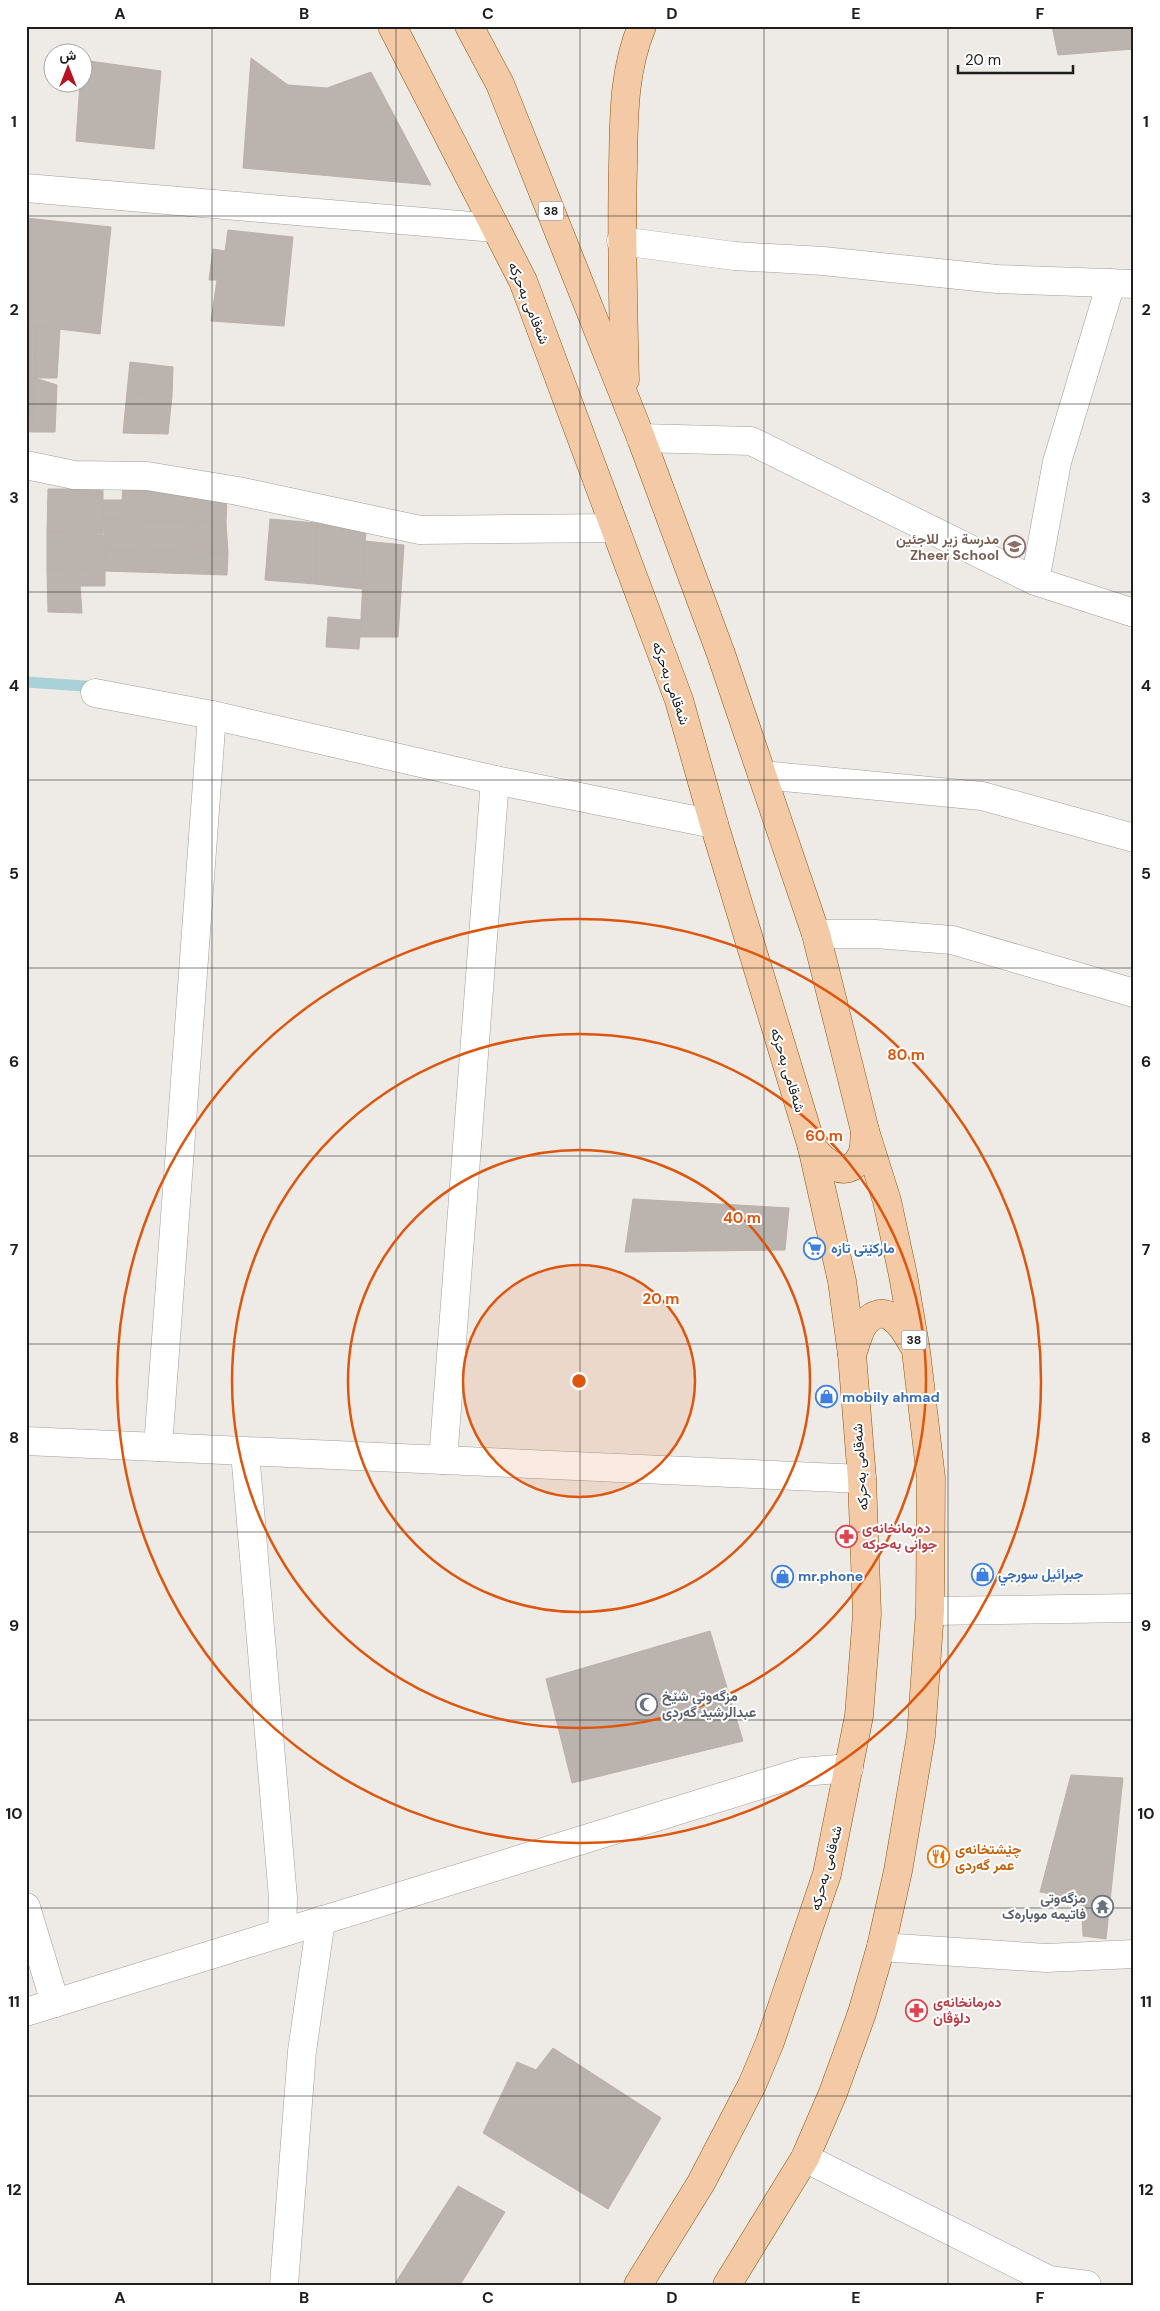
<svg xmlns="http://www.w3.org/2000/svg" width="1160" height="2311" font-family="'DM Sans',Vazirmatn,sans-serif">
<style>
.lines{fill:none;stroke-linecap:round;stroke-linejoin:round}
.stream{stroke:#a9d1d8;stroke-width:11}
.building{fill:#bbb3ae;stroke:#beb0a9}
.street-casing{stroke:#9f9f9f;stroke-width:29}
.primary-casing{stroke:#8a550e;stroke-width:29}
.street{stroke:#fff;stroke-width:28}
.primary{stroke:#f3caa5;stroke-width:28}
.grid{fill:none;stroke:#1e1e1e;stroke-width:1;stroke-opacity:0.55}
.ring{fill:none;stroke:#de560d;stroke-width:2.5}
.labels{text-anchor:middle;stroke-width:4;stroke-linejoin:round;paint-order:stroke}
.shield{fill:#fff;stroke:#626262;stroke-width:1}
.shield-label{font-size:12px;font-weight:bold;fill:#1e1e1e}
.street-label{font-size:14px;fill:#1e1e1e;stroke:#fff}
.education-label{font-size:14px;font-weight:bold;fill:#785e54;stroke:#fff;text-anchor:end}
.shop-label{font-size:14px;font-weight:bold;fill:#366cbe;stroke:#fff;text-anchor:start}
.health-label{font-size:14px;font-weight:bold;fill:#be3a42;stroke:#fff;text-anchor:start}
.worship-label{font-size:14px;font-weight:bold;fill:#5b616d;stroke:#fff;text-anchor:start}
.food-label{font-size:14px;font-weight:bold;fill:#c56008;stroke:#fff;text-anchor:start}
.centre{fill:#de560d;stroke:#fff;stroke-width:2.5}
.ring-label{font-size:15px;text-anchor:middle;font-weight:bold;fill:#de560d;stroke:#fff;stroke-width:4;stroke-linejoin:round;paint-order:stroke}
.neatline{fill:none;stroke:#1e1e1e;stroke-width:2}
.grid-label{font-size:16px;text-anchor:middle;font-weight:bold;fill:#1e1e1e}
</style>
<rect width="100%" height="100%" fill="#eeeae5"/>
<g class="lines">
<!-- stream -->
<path class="stream" d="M26,682L98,687"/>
</g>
<!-- building -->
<g class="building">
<path d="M1052,26H1134V49L1058,55Z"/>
<path d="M251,58L288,85L327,88L371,72L431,185L243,168Z"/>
<path d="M82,60L161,71L154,149L76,141L80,82H82Z"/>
<path d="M26,218L111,227L100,334L26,325Z"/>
<path d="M228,230L293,237L284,326L211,321L217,280H209L213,249L225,251Z"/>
<path d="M26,325L36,326L35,378H26Z"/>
<path d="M36,326L60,329L57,378H35Z"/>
<path d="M130,362L173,367L172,396L127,392Z"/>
<path d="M26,378H35L32,432L26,431Z"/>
<path d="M35,378L57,385L55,432H32Z"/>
<path d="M127,392L172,396L168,434L123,433Z"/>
<path d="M123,487L195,489V522L103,519V500H122Z"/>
<path d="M48,489H103V534L47,532Z"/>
<path d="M195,496L227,498L226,523L195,522Z"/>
<path d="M103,519L195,522V552L105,550Z"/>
<path d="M270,519L317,523L315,584L265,580Z"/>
<path d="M195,522L226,523L228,553L195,552Z"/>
<path d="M317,523L355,526L366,531L362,589L315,584Z"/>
<path d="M47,532L104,535L105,571L47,569Z"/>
<path d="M365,541L404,545L398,637H360Z"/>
<path d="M105,550L228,553L227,575L105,571Z"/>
<path d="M47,569L105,571V586H80L82,613L48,612Z"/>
<path d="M328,617L361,620L359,649L326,647Z"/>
<path d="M633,1199L789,1208L785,1250L625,1252Z"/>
<path d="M710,1631L743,1741L572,1783L546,1679Z"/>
<path d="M1071,1775L1123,1778L1106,1939L1083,1936L1081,1899L1040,1892Z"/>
<path d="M553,2048L661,2118L608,2209L483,2133L517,2062L536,2070Z"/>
<path d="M458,2186L505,2212L460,2285H394Z"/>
</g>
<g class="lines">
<defs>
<g id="street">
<path d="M26,188L495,228"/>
<path d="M621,241L734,256L823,261L997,279L1134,284"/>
<path d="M641,438L751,441L1035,581L1134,613"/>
<path d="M26,465L74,475L147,476L238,491L420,530L615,528"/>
<path d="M1035,581L1057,462L1111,283"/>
<path d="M95,693L212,715L495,780L714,824"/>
<path d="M762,775L982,796L1134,838"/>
<path d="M816,934H875L952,940L1134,993"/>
<path d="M26,1441L862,1479"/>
<path d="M158,1447L212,715"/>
<path d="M245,1452L283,1898L282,1932"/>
<path d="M443,1460L495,780"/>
<path d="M930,1611L1134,1608"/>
<path d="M26,1907L55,2003"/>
<path d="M881,1947L1046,1958L1134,1954"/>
<path d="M26,2012L802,1772L849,1768"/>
<path d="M805,2158L1049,2280L1087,2285"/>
<path d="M284,2285L302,2051L321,1920"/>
</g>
<g id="primary">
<path d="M392,26L523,281L679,700L714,824L812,1147L842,1281L852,1354L862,1479L867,1614L859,1716L827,1874L770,2042L752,2085L701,2183L638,2285"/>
<path d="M469,26L500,84L641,438L721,654L816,934L865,1131L887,1201L903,1275L916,1351L931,1478L930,1611L921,1736L898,1871L881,1947L862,2013L833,2093L805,2158L727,2285"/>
<path d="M625,380C623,308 621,237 623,166C624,118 623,72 642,26"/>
<path d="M812,1147C823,1161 846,1182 860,1158C865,1151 864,1139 865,1131"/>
<path d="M852,1354C856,1345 858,1332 864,1324C885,1299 903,1326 912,1343"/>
</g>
</defs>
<!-- street casing -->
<use href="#street" class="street-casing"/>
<!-- primary casing -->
<use href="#primary" class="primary-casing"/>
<!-- street -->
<use href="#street" class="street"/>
<!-- primary -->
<use href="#primary" class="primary"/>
</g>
<!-- grid -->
<path class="grid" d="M212,26V2285M396,26V2285M580,26V2285M764,26V2285M948,26V2285M26,216H1134M26,404H1134M26,592H1134M26,780H1134M26,968H1134M26,1156H1134M26,1344H1134M26,1532H1134M26,1720H1134M26,1908H1134M26,2096H1134"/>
<!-- distance rings -->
<circle cx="579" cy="1381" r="116" fill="#de560d" fill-opacity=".12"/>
<g class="ring">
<circle cx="579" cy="1381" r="116"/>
<circle cx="579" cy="1381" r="231"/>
<circle cx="579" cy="1381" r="347"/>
<circle cx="579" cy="1381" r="462"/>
</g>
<!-- icons -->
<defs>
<symbol id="school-ring" viewBox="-11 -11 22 22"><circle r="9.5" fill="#fff" stroke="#8d6e63" stroke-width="1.5"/><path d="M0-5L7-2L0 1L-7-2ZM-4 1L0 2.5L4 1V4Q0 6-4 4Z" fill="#8d6e63"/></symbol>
<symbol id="supermarket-ring" viewBox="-11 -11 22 22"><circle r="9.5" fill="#fff" stroke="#3f7fe0" stroke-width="1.5"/><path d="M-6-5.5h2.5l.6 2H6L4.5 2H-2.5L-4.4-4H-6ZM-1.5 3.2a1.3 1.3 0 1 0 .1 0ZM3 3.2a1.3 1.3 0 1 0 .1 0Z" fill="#3f7fe0"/></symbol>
<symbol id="shop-ring" viewBox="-11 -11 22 22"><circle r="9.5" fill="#fff" stroke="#3f7fe0" stroke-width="1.5"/><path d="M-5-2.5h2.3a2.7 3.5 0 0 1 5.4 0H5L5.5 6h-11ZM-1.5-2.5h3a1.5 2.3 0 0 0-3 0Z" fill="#3f7fe0"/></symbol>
<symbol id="pharmacy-ring" viewBox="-11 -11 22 22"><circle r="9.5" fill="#fff" stroke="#e0444e" stroke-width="1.5"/><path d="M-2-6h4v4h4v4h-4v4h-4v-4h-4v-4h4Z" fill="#e0444e"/></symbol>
<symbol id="mosque-ring" viewBox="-11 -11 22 22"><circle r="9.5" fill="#fff" stroke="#6b7280" stroke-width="1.5"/><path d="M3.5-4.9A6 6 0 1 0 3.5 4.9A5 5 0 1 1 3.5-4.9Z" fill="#6b7280"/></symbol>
<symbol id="restaurant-ring" viewBox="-11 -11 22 22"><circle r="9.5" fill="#fff" stroke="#e8710a" stroke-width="1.5"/><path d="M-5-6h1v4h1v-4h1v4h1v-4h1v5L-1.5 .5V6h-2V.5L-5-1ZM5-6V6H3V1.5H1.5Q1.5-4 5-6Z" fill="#e8710a"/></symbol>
<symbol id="temple-ring" viewBox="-11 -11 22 22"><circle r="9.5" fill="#fff" stroke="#6b7280" stroke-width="1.5"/><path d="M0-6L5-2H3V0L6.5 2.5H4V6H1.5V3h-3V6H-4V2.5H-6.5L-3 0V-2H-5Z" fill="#6b7280"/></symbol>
</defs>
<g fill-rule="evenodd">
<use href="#school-ring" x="1002" y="534" width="25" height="25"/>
<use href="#supermarket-ring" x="802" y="1236" width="25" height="25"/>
<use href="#shop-ring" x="814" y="1384" width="25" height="25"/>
<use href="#pharmacy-ring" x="834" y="1524" width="25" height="25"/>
<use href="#shop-ring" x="970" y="1562" width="25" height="25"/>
<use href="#shop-ring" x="770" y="1564" width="25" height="25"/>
<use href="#mosque-ring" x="634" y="1692" width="25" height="25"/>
<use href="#restaurant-ring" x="926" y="1844" width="25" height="25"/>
<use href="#temple-ring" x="1090" y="1894" width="25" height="25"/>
<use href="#pharmacy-ring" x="904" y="1998" width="25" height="25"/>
</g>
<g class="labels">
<!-- shield labels -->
<g class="shield">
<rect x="538.5" y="201.5" width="25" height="19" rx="4"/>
<rect x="901.5" y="1330.5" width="25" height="19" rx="4"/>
</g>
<g class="shield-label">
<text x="551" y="215">38</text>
<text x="914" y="1344">38</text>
</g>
<!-- street labels -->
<g class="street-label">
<text transform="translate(529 303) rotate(68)" y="5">شەقامی بەحرکە</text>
<text transform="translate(671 683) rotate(71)" y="5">شەقامی بەحرکە</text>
<text transform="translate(788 1070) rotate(73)" y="5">شەقامی بەحرکە</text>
<text transform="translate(860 1467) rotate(-94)" y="5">شەقامی بەحرکە</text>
<text transform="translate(826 1868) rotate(-75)" y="5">شەقامی بەحرکە</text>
</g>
<!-- education labels -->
<g class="education-label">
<text x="999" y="544">مدرسة زير للاجئين<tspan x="999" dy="16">Zheer School</tspan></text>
</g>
<!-- shop labels -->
<g class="shop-label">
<text x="831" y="1253">مارکێتی تازە</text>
<text x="842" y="1402">mobily ahmad</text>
<text x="998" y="1579">جبرائيل سورجي</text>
<text x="798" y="1581">mr.phone</text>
</g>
<!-- health labels -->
<g class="health-label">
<text x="862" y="1533">دەرمانخانەی<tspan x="862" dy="16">جوانی بەحرکە</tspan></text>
<text x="933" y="2007">دەرمانخانەی<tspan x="933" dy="16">دلۆڤان</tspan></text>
</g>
<!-- worship labels -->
<g class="worship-label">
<text x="662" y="1701">مزگەوتی شێخ<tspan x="662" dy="16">عبدالرشید گەردی</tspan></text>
<text x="1086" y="1903" text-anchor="end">مزگەوتی<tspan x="1086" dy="16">فاتیمە موبارەک</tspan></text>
</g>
<!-- food labels -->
<g class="food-label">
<text x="955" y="1854">چێشتخانەی<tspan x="955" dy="16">عمر گەردی</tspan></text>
</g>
</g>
<circle cx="579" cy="1381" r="8" class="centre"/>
<g class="ring-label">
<text x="906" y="1060">80 m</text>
<text x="824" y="1141">60 m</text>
<text x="742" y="1223">40 m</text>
<text x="661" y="1304">20 m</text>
</g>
<!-- border -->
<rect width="1160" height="2311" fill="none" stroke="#ffffff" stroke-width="55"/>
<!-- north arrow -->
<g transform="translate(68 68)"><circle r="24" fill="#ffffff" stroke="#a5a5a5"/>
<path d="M0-4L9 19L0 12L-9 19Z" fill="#b91222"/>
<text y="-8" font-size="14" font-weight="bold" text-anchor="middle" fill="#1e1e1e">ش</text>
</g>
<!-- scale -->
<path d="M958 65v8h115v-8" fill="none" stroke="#1e1e1e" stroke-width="2.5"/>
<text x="965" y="65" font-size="15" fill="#1e1e1e" stroke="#ffffff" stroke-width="4" paint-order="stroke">20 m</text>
<rect x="28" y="28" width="1104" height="2256" class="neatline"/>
<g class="grid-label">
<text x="120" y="19">A</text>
<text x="304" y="19">B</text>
<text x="488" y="19">C</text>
<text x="672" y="19">D</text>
<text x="856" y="19">E</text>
<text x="1040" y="19">F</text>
<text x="14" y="127">1</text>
<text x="1146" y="127">1</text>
<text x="14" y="315">2</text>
<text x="1146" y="315">2</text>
<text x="14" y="503">3</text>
<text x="1146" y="503">3</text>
<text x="14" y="691">4</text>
<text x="1146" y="691">4</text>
<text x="14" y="879">5</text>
<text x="1146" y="879">5</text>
<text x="14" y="1067">6</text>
<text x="1146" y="1067">6</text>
<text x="14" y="1255">7</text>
<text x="1146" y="1255">7</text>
<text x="14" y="1443">8</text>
<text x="1146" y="1443">8</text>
<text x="14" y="1631">9</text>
<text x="1146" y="1631">9</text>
<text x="14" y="1819">10</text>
<text x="1146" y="1819">10</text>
<text x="14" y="2007">11</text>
<text x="1146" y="2007">11</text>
<text x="14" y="2195">12</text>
<text x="1146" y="2195">12</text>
<text x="120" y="2303">A</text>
<text x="304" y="2303">B</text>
<text x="488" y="2303">C</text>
<text x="672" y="2303">D</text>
<text x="856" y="2303">E</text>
<text x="1040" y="2303">F</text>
</g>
</svg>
